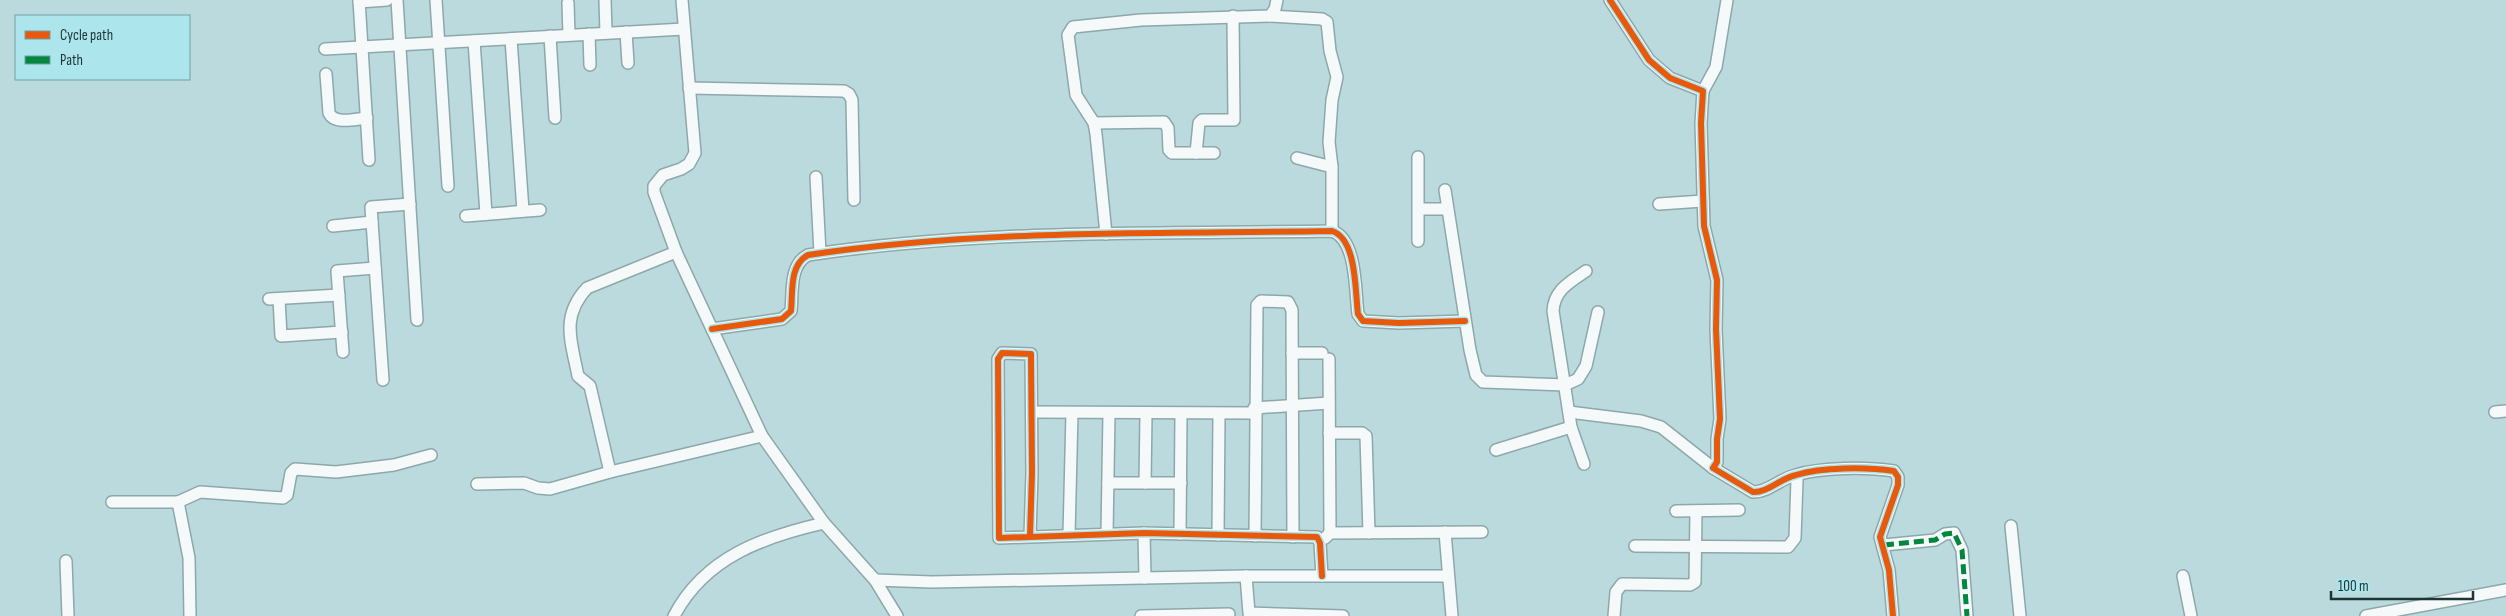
<svg xmlns="http://www.w3.org/2000/svg" width="2506" height="616" font-family="'Sofia Sans Condensed',sans-serif">
<style>
.lines{fill:none;stroke-linecap:round;stroke-linejoin:round}
.minor-casing{stroke:#8ea7aa;stroke-width:14}
.minor{stroke:#f5f9fa;stroke-width:11}
.quiet{stroke:#00873e;stroke-width:5;stroke-dasharray:10 5;stroke-linecap:butt}
.cycleway-casing{stroke:#ace5ec;stroke-width:9}
.cycleway{stroke:#e8590c;stroke-width:6}
</style>
<rect width="100%" height="100%" fill="#bbdadd"/>
<g class="lines">
<defs>
<g id="minor">
<path d="M359,0L369,160"/>
<path d="M397,0L417,320"/>
<path d="M436,0L448,186"/>
<path d="M605,0L606,33"/>
<path d="M682,0L695,153L689,164L681,169L663,175L654,186V192L676,252L762,436L824,523L875,580L897,616"/>
<path d="M1610,0L1649,60L1670,78L1703,91L1701,123L1704,226L1717,280L1716,329L1720,419L1717,439V462L1713,468L1753,492C1767,493 1781,478 1796,475C1822,467 1866,467 1894,471L1898,477V485L1880,537L1889,570L1893,616"/>
<path d="M359,2L387,0"/>
<path d="M568,3L569,35"/>
<path d="M1270,16L1322,19L1327,22L1330,51L1337,77L1332,100L1329,142L1332,167V231"/>
<path d="M626,32L628,63"/>
<path d="M589,34L590,65"/>
<path d="M550,36L555,118"/>
<path d="M511,39L523,211"/>
<path d="M474,41L486,214"/>
<path d="M325,49L684,29"/>
<path d="M326,74L329,113C335,125 355,119 367,118"/>
<path d="M689,88L844,91L849,94L852,100L854,200"/>
<path d="M1703,91L1716,67L1727,0"/>
<path d="M1094,123L1164,122L1168,128L1169,150L1172,153H1214"/>
<path d="M1196,153L1199,123L1202,120H1234L1233,16"/>
<path d="M1418,157V241"/>
<path d="M1297,158L1332,167"/>
<path d="M816,177L820,253"/>
<path d="M1445,190L1470,350L1476,375L1483,382L1565,385L1578,379L1586,366L1598,312"/>
<path d="M1659,204L1703,201"/>
<path d="M1419,209H1447"/>
<path d="M466,216L540,210"/>
<path d="M333,226L372,222"/>
<path d="M1106,234L1096,134L1094,123L1076,95L1068,35L1073,27L1141,20L1270,16L1275,9L1277,0"/>
<path d="M269,299L339,295"/>
<path d="M279,299L281,336L342,332"/>
<path d="M712,329L782,319L791,311C793,292 789,265 808,255C980,229 1158,234 1332,231C1357,239 1355,291 1358,314L1363,321L1399,323L1465,321"/>
<path d="M343,352L337,271L375,268"/>
<path d="M1292,353H1322"/>
<path d="M1329,359L1330,533"/>
<path d="M383,380L371,207L410,204"/>
<path d="M1254,408L1329,403"/>
<path d="M1032,412L1254,413"/>
<path d="M1569,412L1641,421L1661,427L1713,468"/>
<path d="M2495,412L2506,411"/>
<path d="M1329,433H1362L1366,436L1369,533"/>
<path d="M1496,450L1571,427"/>
<path d="M1584,464L1571,427L1553,311C1554,290 1570,282 1586,271"/>
<path d="M610,472L590,386L578,376L577,371C570,338 562,315 587,288L676,252"/>
<path d="M1108,483H1181"/>
<path d="M1145,483L1146,414"/>
<path d="M477,484L524,483L538,488L550,489L610,472L762,436"/>
<path d="M112,502H178L200,492L283,498L287,495L291,473L295,469L336,472L394,465L431,455"/>
<path d="M178,502L189,558L190,616"/>
<path d="M1676,511L1739,510"/>
<path d="M2011,526L2020,616"/>
<path d="M1445,532L1452,616"/>
<path d="M1144,533L1145,578"/>
<path d="M1107,534L1109,414"/>
<path d="M1180,534L1181,415"/>
<path d="M1069,535L1072,413"/>
<path d="M1218,535L1219,414"/>
<path d="M1030,536L1032,473L1031,354L1002,353L998,359L999,538L1144,533L1317,537L1320,543L1322,576"/>
<path d="M1255,536L1257,305L1261,301L1288,302L1292,310L1293,537"/>
<path d="M1325,538L1330,533L1482,532"/>
<path d="M1884,545L1935,540L1945,534L1954,533L1962,550L1967,616"/>
<path d="M1635,546L1788,547L1795,538L1797,480"/>
<path d="M66,561L68,616"/>
<path d="M1246,576L1249,613L1343,616"/>
<path d="M2183,576L2191,616"/>
<path d="M875,580L932,582L1246,576H1447"/>
<path d="M674,616C705,557 763,537 824,523"/>
<path d="M1141,616L1229,614"/>
<path d="M1614,616L1616,592L1622,584L1690,585L1695,582L1696,511"/>
<path d="M2366,616L2506,590"/>
</g>
</defs>
<!-- minor casing -->
<use href="#minor" class="minor-casing"/>
<!-- minor -->
<use href="#minor" class="minor"/>
<!-- quiet -->
<path class="quiet" d="M1884,545L1935,540L1945,534L1954,533L1962,550L1967,616"/>
<defs>
<g id="cycleway">
<path d="M1610,0L1649,60L1670,78L1703,91L1701,123L1704,226L1717,280L1716,329L1720,419L1717,439V462L1713,468L1753,492C1767,493 1781,478 1796,475C1822,467 1866,467 1894,471L1898,477V485L1880,537L1889,570L1893,616"/>
<path d="M712,329L782,319L791,311C793,292 789,265 808,255C980,229 1158,234 1332,231C1357,239 1355,291 1358,314L1363,321L1399,323L1465,321"/>
<path d="M1030,536L1032,473L1031,354L1002,353L998,359L999,538L1144,533L1317,537L1320,543L1322,576"/>
</g>
</defs>
<!-- cycleway casing -->
<use href="#cycleway" class="cycleway-casing"/>
<!-- cycleway -->
<use href="#cycleway" class="cycleway"/>
</g>
<!-- legend -->
<rect x="15" y="15" width="175" height="65" fill="#ace5ec" stroke="#739fa4"/>
<rect x="25" y="31" width="25" height="8" fill="#e8590c" stroke="#739fa4"/>
<text x="60" y="40" font-size="15" fill="#1d3537">Cycle path</text>
<rect x="25" y="56" width="25" height="8" fill="#00873e" stroke="#739fa4"/>
<text x="60" y="65" font-size="15" fill="#1d3537">Path</text>
<!-- scale -->
<path d="M2331 591v8h142v-8" fill="none" stroke="#1d3537" stroke-width="2.5"/>
<text x="2338" y="591" font-size="15" fill="#1d3537" stroke="#ace5ec" stroke-width="4" paint-order="stroke">100 m</text>
</svg>
